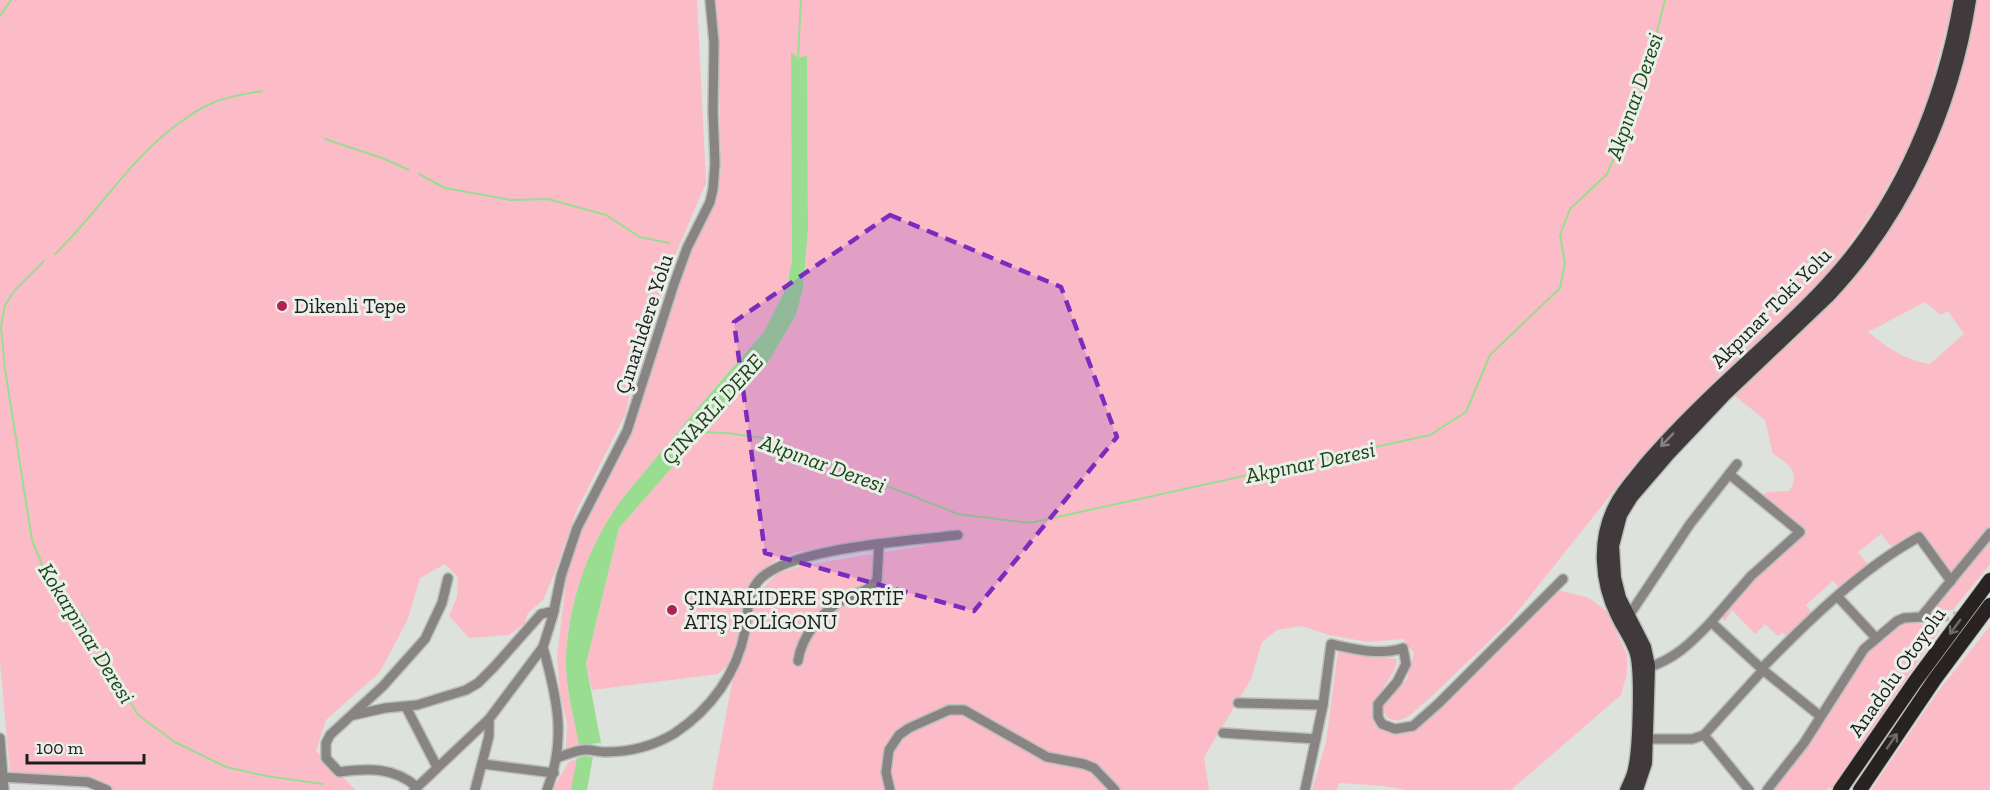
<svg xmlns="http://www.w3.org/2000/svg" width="1990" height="790" font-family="'Zilla Slab',serif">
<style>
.green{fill:#fbbcc8;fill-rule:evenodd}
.water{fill:#98dd90}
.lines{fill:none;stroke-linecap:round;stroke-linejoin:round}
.stream{stroke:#98dd90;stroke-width:2}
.minor-tunnel{stroke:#b6bbb6;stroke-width:9;stroke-dasharray:9 4.5;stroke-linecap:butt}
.minor-casing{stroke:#babfb9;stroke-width:12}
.major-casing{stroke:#babfb9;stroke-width:15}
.highway-casing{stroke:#babfb9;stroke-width:16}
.minor{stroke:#888484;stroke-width:9}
.major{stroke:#413a3c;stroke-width:12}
.highway{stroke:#292223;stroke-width:14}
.oneway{stroke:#858381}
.oneway2{stroke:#6d6a68}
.marked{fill:#7b2cbf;fill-opacity:0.2;stroke:#7b2cbf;stroke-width:4.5;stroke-dasharray:12 8;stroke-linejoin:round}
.poi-dot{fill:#b02155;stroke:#eaf0e9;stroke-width:2}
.labels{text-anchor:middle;stroke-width:6;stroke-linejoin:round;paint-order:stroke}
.poi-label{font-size:21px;fill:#1c1e1c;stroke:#eaf0e9;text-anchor:start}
.street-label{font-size:21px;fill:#1c1e1c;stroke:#eaf0e9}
.water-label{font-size:22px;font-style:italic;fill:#1a4715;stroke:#eaf0e9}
</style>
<rect width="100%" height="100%" fill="#dde2dc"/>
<!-- green -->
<g class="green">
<path d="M0,0H697L706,183L673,260L643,338L625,415L577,510L553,577L543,600L528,613L524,624L509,635L469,638L449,616L457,597L458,577L445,564L420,578L408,619L380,672L326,720L316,751L356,790H114C91,772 40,775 10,772L0,662Z"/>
<path d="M714,0H1954L1924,112L1905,154L1876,207L1834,266L1788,314L1721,374L1636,463L1510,621L1433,695L1409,716L1398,721L1390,719L1384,713L1383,706L1407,679L1414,653L1403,639L1368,642L1329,635L1301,626L1277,630L1262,642L1251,679L1204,757L1209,790H712L732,683L759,592L777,574L801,566L963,539L953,532L837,545L797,552L777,559L751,580L738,638L727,666L718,674L592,690L586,664L619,528L726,406L767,364L796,315L803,289L808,230L807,55L798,58L792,259L787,287L763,333L713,390L625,495C589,542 569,600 566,658C565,686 574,717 579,745L566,748L567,724L560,692L557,657L568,564L581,533L631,435L680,283L696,239L716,197L721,170L718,33Z"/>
<path d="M1975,0H1990V526L1956,573L1949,571L1921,531L1891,546L1881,534L1858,552L1869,566L1841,589L1833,581L1806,605L1812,613L1786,636L1782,632L1778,636L1765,624L1755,634L1732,610L1725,621L1720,616L1765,568L1807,533L1763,496L1767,492L1789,491C1802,473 1788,463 1773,454L1765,420L1735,396L1829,303L1917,180L1935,143L1957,85L1964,61ZM1925,302L1941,315L1948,311L1964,334L1930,364C1906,361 1887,347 1868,332Z"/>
<path d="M1990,540V564L1953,610L1932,611V609Z"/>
<path d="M1554,589L1589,598L1608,612L1627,655V673L1621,695L1511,790H1406L1384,786L1339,783L1337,790H1312L1326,742L1338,652L1397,659C1395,678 1378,687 1378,705C1378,711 1381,718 1382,724L1413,726Z"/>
<path d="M1908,620L1940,629L1831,790L1829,787L1827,790H1772C1781,779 1791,769 1799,758C1833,710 1855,650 1908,620Z"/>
<path d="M1990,626V790H1871L1937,693Z"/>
<path d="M585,756L578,790H552L569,762Z"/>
</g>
<!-- water -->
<g class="water">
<path d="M791,52L798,58L807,55L808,230L803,289L796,315L767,364L726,406L619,528L586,664L601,743L579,745C574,717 565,686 566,658C569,600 589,542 625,495L713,390L763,333L787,287L792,259Z"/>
<path d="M585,756L593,757L587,790H571L577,758Z"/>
</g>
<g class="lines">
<!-- stream -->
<g class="stream">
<path d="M0,16L11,0"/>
<path d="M798,58L801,0"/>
<path d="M325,139L382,158L409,170"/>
<path d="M419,174L445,188L511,200L548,199L606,215L640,237L669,243"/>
<path d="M55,254C101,210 131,155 185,119C192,114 200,108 208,105C225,97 243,94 262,91"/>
<path d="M44,261L15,290L5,305L1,327L5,369L32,540L43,567L85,620L98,648L138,715L175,742L226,767L266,776L323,784"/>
<path d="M701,432L727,433L769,439L958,514L1030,523L1430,435L1466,412L1490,355L1560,288L1565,263L1560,235L1570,209L1607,174L1629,125L1643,86L1665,0"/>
</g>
<!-- minor-tunnel -->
<path class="minor-tunnel" d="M1940,618L1964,615"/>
<defs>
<g id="minor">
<path d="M1729,474L1800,532L1751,576L1711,622L1763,670"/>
<path d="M1838,597L1876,638"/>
<path d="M1628,617L1690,524L1737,464"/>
<path d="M1921,617L1940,618"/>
<path d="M543,647C557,698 567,739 547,790"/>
<path d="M798,661C801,637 823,609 845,599C856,593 869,591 877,580L879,544"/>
<path d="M1646,668C1674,660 1691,643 1711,622"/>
<path d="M1762,668C1807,622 1862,568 1919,537L1951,581"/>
<path d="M1238,703L1323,705"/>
<path d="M406,707L437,767"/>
<path d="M354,715L385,708L417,705L466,690L478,683L494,667L541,614L554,611"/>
<path d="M1223,733L1316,739"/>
<path d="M1704,735L1749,790"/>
<path d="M0,738L4,790"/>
<path d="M1647,739H1692L1704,735L1763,670L1820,716"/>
<path d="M557,758C565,755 574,751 583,750C590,749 598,752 605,752C629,752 654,746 675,733C711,709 737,673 745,631C748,614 747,592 760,579C792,547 911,541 958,535"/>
<path d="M483,764L554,773"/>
<path d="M0,777L88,782L107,790"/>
<path d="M417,787C394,767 368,768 339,772L326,758V743L330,735L383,686L425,639L442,603L448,578"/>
<path d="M414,790L489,719L543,647L553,615L561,576L577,528L627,431L674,284L687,248L710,202L713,189L715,164L713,111L714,43L710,0"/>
<path d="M475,790L489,736V719"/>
<path d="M890,790L886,772L889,750L899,735L909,728L949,710H964L1047,757L1084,764L1094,768L1115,790"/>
<path d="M1305,790L1323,705L1331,644C1354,649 1380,656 1403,648L1406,664L1397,682L1378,704V717L1382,724L1395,729L1413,726L1439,703L1563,579"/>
<path d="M1767,790L1804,743L1864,649L1897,621L1904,618L1921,617L1990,533"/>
</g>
<g id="major">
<path d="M1626,790C1629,783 1633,776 1634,769C1639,749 1641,672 1636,654C1632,640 1623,629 1617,616C1600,582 1597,539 1615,505C1622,490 1635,477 1645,464C1671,434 1700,405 1729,378C1763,345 1801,314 1832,278C1901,202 1943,100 1960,0"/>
<path d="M1637,790L1646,763L1649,666L1645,647L1620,598L1615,578L1613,546L1621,515L1632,497L1669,454L1724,396L1828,297C1905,216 1953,109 1970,0"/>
</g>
<g id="highway">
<path d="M1840,790L1916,680L1990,580"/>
<path d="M1860,790L1935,679L1990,605"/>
</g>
</defs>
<!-- minor casing -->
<use href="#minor" class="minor-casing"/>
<!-- major casing -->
<use href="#major" class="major-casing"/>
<!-- highway casing -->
<use href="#highway" class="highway-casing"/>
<!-- minor -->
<use href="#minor" class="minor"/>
<!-- major -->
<use href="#major" class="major"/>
<!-- highway -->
<use href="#highway" class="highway"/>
</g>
<!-- one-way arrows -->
<defs><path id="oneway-shaft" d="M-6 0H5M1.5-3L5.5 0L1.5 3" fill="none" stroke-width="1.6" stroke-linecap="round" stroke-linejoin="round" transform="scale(1.5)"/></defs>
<use class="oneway" href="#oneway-shaft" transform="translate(1667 440) rotate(134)"/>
<g class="oneway2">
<use href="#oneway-shaft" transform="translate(1955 627) rotate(126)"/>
<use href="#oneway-shaft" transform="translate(1892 741) rotate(-56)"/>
</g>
<!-- marked area -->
<path class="marked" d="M890,215L1061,287L1117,437L974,611L765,553L734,322Z"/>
<!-- markers -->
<g class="poi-dot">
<circle cx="282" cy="306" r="6"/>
<circle cx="672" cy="610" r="6"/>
</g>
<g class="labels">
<!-- poi labels -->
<g class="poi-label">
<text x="294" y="313">Dikenli Tepe</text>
<text x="684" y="605">ÇINARLIDERE SPORTİF<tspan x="684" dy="24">ATIŞ POLİGONU</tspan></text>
</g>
<!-- street labels -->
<g class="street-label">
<text transform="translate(1771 308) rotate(-45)" y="7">Akpınar Toki Yolu</text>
<text transform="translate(644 324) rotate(-72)" y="7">Çınarlıdere Yolu</text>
<text transform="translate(1897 672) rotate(-55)" y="7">Anadolu Otoyolu</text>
</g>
<!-- water labels -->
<g class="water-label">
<text transform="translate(1634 96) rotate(-71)" y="8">Akpınar Deresi</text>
<text transform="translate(712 409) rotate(-48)" y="8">ÇINARLI DERE</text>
<text transform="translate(1310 462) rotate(-12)" y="8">Akpınar Deresi</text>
<text transform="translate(823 463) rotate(20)" y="8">Akpınar Deresi</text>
<text transform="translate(87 633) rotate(58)" y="8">Kokarpınar Deresi</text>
</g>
</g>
<!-- scale -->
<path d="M27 754v9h117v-9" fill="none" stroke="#1c1e1c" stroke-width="3"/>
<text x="36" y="754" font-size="18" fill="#1c1e1c" stroke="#eaf0e9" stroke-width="4.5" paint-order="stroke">100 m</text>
</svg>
